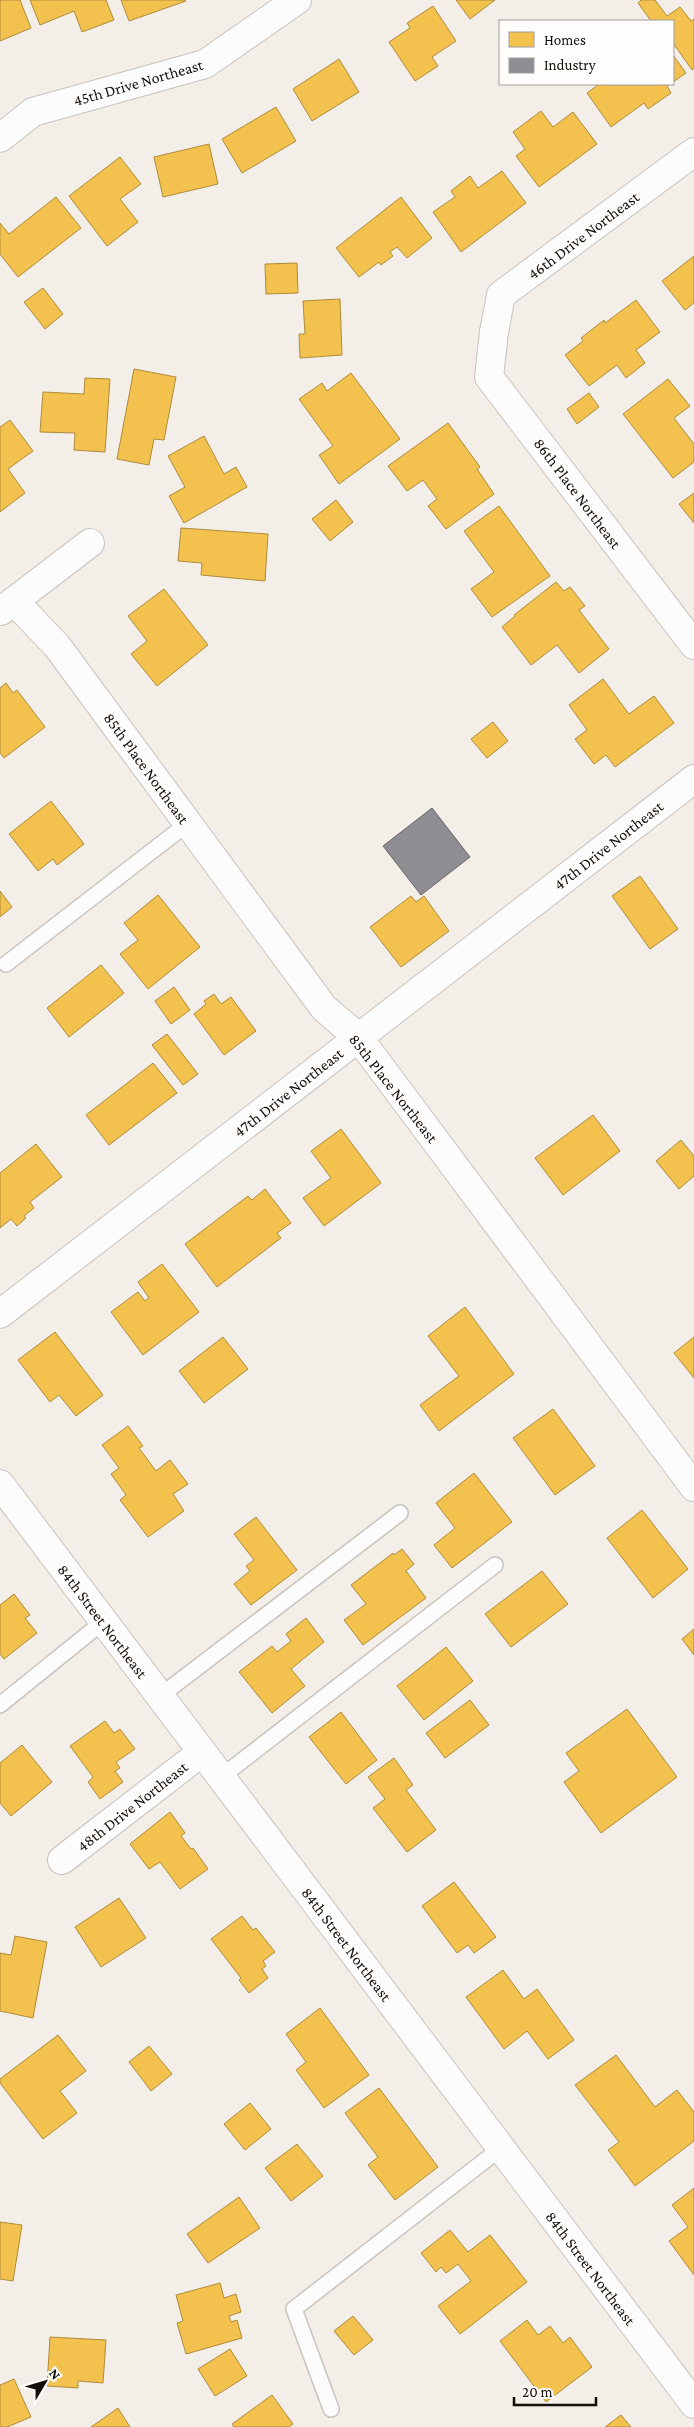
<svg xmlns="http://www.w3.org/2000/svg" width="694" height="2427" font-family="'Crimson Pro',serif">
<style>
.homes{fill:#f2c14e;stroke:#af8c3a}
.industry{fill:#8d8d92;stroke:#68676a}
.lines{fill:none;stroke-linecap:round;stroke-linejoin:round}
.lane-casing{stroke:#c7c3be;stroke-width:18}
.street-casing{stroke:#c7c3be;stroke-width:30}
.secondary-casing{stroke:#c7c3be;stroke-width:30}
.lane{stroke:#fdfcfc;stroke-width:15}
.street{stroke:#fdfcfc;stroke-width:28}
.secondary{stroke:#fdfcfc;stroke-width:28}
.labels{text-anchor:middle;stroke-width:5;stroke-linejoin:round;paint-order:stroke}
.street-label{font-size:16px;fill:#120f0b;stroke:#fffdfb}
</style>
<rect width="100%" height="100%" fill="#f4eee8"/>
<!-- homes -->
<g class="homes">
<path d="M0,0H20L31,28L0,41Z"/>
<path d="M30,0H106L114,20L82,32L74,11L40,25Z"/>
<path d="M121,0H185L186,1L129,21Z"/>
<path d="M456,0H495L470,19Z"/>
<path d="M641,0H655L667,16L680,7L691,21L694,19V68L692,70L673,43V21H651L638,3Z"/>
<path d="M433,6L456,41L432,57L438,66L415,81L389,42L410,28L407,23Z"/>
<path d="M673,55L686,73L673,82Z"/>
<path d="M339,59L359,92L312,121L293,89Z"/>
<path d="M599,84H670L667,86L671,93L648,109L644,103L611,127L587,93Z"/>
<path d="M276,107L296,141L242,173L222,139Z"/>
<path d="M541,111L553,127L573,112L597,144L539,187L516,156L525,149L513,132Z"/>
<path d="M209,144L218,184L163,197L154,157Z"/>
<path d="M120,157L141,184L120,199L138,222L107,246L69,196Z"/>
<path d="M502,171L526,203L461,252L433,212L455,197L451,191L470,176L478,188Z"/>
<path d="M56,197L81,228L18,277L0,254V223L9,234Z"/>
<path d="M401,197L432,238L407,258L397,247L390,252L393,256L381,265L379,262L359,277L336,248Z"/>
<path d="M694,256V303L685,310L662,281Z"/>
<path d="M297,263L298,293L266,294L265,264Z"/>
<path d="M43,288L63,314L45,329L24,302Z"/>
<path d="M340,299L342,355L300,358L299,334H305L303,301Z"/>
<path d="M636,300L660,332L636,350L645,363L626,378L617,365L589,386L565,355L583,341L581,338L604,320L605,323Z"/>
<path d="M134,369L176,377L164,440L154,439L149,465L117,459Z"/>
<path d="M351,373L400,439L339,484L319,455L333,446L299,399L322,383L327,391Z"/>
<path d="M85,378L110,379L105,452L74,450L75,433L40,432L43,392L84,394Z"/>
<path d="M668,379L690,406L674,418L694,444V462L673,478L623,414Z"/>
<path d="M589,393L599,407L577,424L567,409Z"/>
<path d="M10,420L33,451L8,469L25,493L0,512V427Z"/>
<path d="M448,423L480,467L477,469L494,494L446,529L428,506L437,499L423,480L407,491L388,466Z"/>
<path d="M204,436L224,474L236,467L247,487L184,523L169,496L185,487L168,456Z"/>
<path d="M694,493V523L679,504Z"/>
<path d="M336,500L353,522L330,541L312,519Z"/>
<path d="M499,506L550,576L492,617L471,589L494,572L464,531Z"/>
<path d="M181,528L268,534L265,581L201,575L202,563L178,561Z"/>
<path d="M556,582L564,591L570,587L585,606L579,610L609,649L579,673L557,645L531,665L502,627L515,616L514,615Z"/>
<path d="M164,589L208,645L157,686L131,654L147,641L128,616Z"/>
<path d="M603,679L629,714L654,696L674,723L615,767L606,755L594,764L575,739L587,730L569,705Z"/>
<path d="M6,683L13,693L17,690L45,727L4,758L0,753V688Z"/>
<path d="M493,722L508,741L487,758L471,739Z"/>
<path d="M51,801L84,844L57,865L53,859L38,871L9,834Z"/>
<path d="M640,876L678,929L650,949L612,896Z"/>
<path d="M0,891L12,907L0,917Z"/>
<path d="M158,895L200,947L148,989L120,954L138,940L124,923Z"/>
<path d="M411,896L416,902L424,896L449,931L401,967L370,927Z"/>
<path d="M101,965L124,993L69,1037L47,1008Z"/>
<path d="M174,987L190,1010L171,1024L155,1001Z"/>
<path d="M214,994L221,1004L231,997L256,1031L224,1055L194,1014L206,1004L204,1001Z"/>
<path d="M167,1034L198,1074L183,1085L152,1045Z"/>
<path d="M153,1063L177,1093L109,1145L86,1115Z"/>
<path d="M593,1115L620,1151L563,1195L535,1158Z"/>
<path d="M341,1129L381,1183L324,1226L303,1198L331,1178L311,1151Z"/>
<path d="M681,1140L694,1156V1176L679,1189L656,1161Z"/>
<path d="M36,1144L62,1177L30,1202L34,1208L24,1216L26,1218L17,1226L11,1219L0,1228V1173Z"/>
<path d="M265,1189L291,1223L277,1233L281,1238L217,1287L185,1244L248,1196L252,1200Z"/>
<path d="M162,1264L199,1312L143,1355L111,1312L138,1292L145,1301L149,1298L138,1282Z"/>
<path d="M465,1307L514,1374L439,1431L420,1405L459,1376L428,1336Z"/>
<path d="M55,1332L103,1395L76,1416L59,1395L50,1402L18,1360Z"/>
<path d="M223,1337L248,1369L204,1403L179,1371Z"/>
<path d="M694,1337V1378L674,1353Z"/>
<path d="M553,1409L595,1466L555,1495L513,1438Z"/>
<path d="M128,1426L143,1446L139,1448L156,1471L170,1460L188,1484L173,1494L184,1511L148,1537L120,1500L126,1495L111,1474L119,1468L102,1445Z"/>
<path d="M474,1473L512,1522L452,1568L434,1545L455,1528L436,1503Z"/>
<path d="M642,1510L688,1569L653,1598L607,1538Z"/>
<path d="M256,1517L297,1570L251,1605L234,1584L250,1571L246,1566L254,1560L234,1534Z"/>
<path d="M402,1549L414,1564L406,1571L426,1598L363,1645L344,1620L366,1604L351,1585L393,1553L394,1555Z"/>
<path d="M542,1571L568,1604L511,1647L485,1614Z"/>
<path d="M14,1594L30,1615L25,1618L37,1633L4,1659L0,1654V1605Z"/>
<path d="M306,1618L324,1642L291,1669L305,1686L272,1713L239,1672L272,1646L277,1652L291,1641L286,1634Z"/>
<path d="M694,1629V1655L682,1639Z"/>
<path d="M446,1647L473,1681L424,1720L397,1686Z"/>
<path d="M470,1700L489,1725L445,1758L426,1733Z"/>
<path d="M627,1709L677,1777L601,1833L564,1782L579,1771L566,1753Z"/>
<path d="M341,1712L377,1760L346,1784L309,1737Z"/>
<path d="M105,1721L114,1733L120,1729L135,1749L116,1762L120,1768L115,1771L123,1782L100,1799L88,1782L93,1777L70,1746Z"/>
<path d="M22,1745L52,1782L11,1816L0,1803V1763Z"/>
<path d="M394,1758L413,1785L406,1790L436,1830L407,1852L373,1808L385,1799L368,1777Z"/>
<path d="M170,1812L185,1833L181,1836L191,1849L193,1848L208,1869L180,1889L160,1862L149,1869L130,1844Z"/>
<path d="M454,1882L496,1937L474,1953L468,1945L457,1953L422,1906Z"/>
<path d="M119,1898L146,1938L101,1967L75,1927Z"/>
<path d="M242,1916L253,1930L256,1928L275,1952L263,1961L266,1966L262,1969L268,1978L249,1993L239,1980L241,1978L211,1939Z"/>
<path d="M15,1936L47,1942L33,2018L0,2011V1953L11,1955Z"/>
<path d="M503,1970L524,1999L537,1989L574,2040L548,2059L527,2031L504,2049L466,1997Z"/>
<path d="M320,2008L369,2075L324,2108L296,2070L306,2062L286,2034Z"/>
<path d="M58,2035L86,2071L60,2091L77,2113L43,2139L0,2083V2079Z"/>
<path d="M149,2046L172,2074L151,2091L129,2062Z"/>
<path d="M616,2055L655,2107L677,2090L694,2112V2141L635,2186L608,2150L619,2142L575,2085Z"/>
<path d="M379,2088L438,2167L395,2200L368,2165L378,2157L345,2113Z"/>
<path d="M250,2103L271,2129L245,2150L224,2124Z"/>
<path d="M297,2144L323,2176L291,2201L265,2168Z"/>
<path d="M694,2188V2275L669,2241L688,2227L672,2205Z"/>
<path d="M239,2197L260,2228L208,2263L187,2234Z"/>
<path d="M0,2222L22,2225L13,2281L0,2279Z"/>
<path d="M450,2230L468,2252L490,2235L527,2282L460,2334L438,2306L471,2281L458,2264L446,2273L441,2267L436,2272L421,2253Z"/>
<path d="M220,2283L224,2298L236,2294L241,2312L229,2316L231,2322L237,2320L242,2338L186,2354L177,2323L183,2321L176,2295Z"/>
<path d="M353,2316L373,2340L354,2355L334,2331Z"/>
<path d="M527,2320L538,2335L550,2326L563,2343L570,2337L592,2367L546,2402L500,2341Z"/>
<path d="M50,2337L106,2340L103,2383L78,2381V2388L47,2386Z"/>
<path d="M230,2349L247,2376L215,2396L198,2369Z"/>
<path d="M14,2379L31,2417L7,2427H0V2385Z"/>
<path d="M272,2395L293,2424L289,2427H234L232,2424Z"/>
<path d="M118,2408L130,2427H91Z"/>
<path d="M621,2415L631,2427H605Z"/>
</g>
<!-- industry -->
<path class="industry" d="M432,808L470,857L421,895L383,846Z"/>
<g class="lines">
<defs>
<g id="lane">
<path d="M6,964L187,824"/>
<path d="M160,1696L400,1513"/>
<path d="M0,1705L104,1621"/>
<path d="M221,1777L495,1565"/>
<path d="M331,2409L294,2309L501,2148"/>
</g>
<g id="street">
<path d="M0,138L33,112L205,64L297,0"/>
<path d="M494,332L501,295L694,152"/>
<path d="M14,601L57,646L324,1008L358,1037L694,1487"/>
<path d="M1,611L90,543"/>
<path d="M0,1314L694,779"/>
<path d="M62,1860L202,1752"/>
</g>
<g id="secondary">
<path d="M494,332L489,377L694,645"/>
<path d="M0,1484L694,2404"/>
</g>
</defs>
<!-- lane casing -->
<use href="#lane" class="lane-casing"/>
<!-- street casing -->
<use href="#street" class="street-casing"/>
<!-- secondary casing -->
<use href="#secondary" class="secondary-casing"/>
<!-- lane -->
<use href="#lane" class="lane"/>
<!-- street -->
<use href="#street" class="street"/>
<!-- secondary -->
<use href="#secondary" class="secondary"/>
</g>
<g class="labels">
<!-- street labels -->
<g class="street-label">
<text transform="translate(138 82) rotate(-16)" y="6">45th Drive Northeast</text>
<text transform="translate(583 235) rotate(-37)" y="6">46th Drive Northeast</text>
<text transform="translate(578 493) rotate(53)" y="6">86th Place Northeast</text>
<text transform="translate(147 768) rotate(54)" y="6">85th Place Northeast</text>
<text transform="translate(608 845) rotate(-38)" y="6">47th Drive Northeast</text>
<text transform="translate(394 1088) rotate(52)" y="6">85th Place Northeast</text>
<text transform="translate(288 1092) rotate(-38)" y="6">47th Drive Northeast</text>
<text transform="translate(103 1621) rotate(53)" y="6">84th Street Northeast</text>
<text transform="translate(132 1806) rotate(-38)" y="6">48th Drive Northeast</text>
<text transform="translate(347 1944) rotate(53)" y="6">84th Street Northeast</text>
<text transform="translate(591 2268) rotate(53)" y="6">84th Street Northeast</text>
</g>
</g>
<!-- legend -->
<rect x="499" y="20" width="175" height="65" fill="#fffdfb" stroke="#a09e9b"/>
<rect x="509" y="32" width="25" height="15" fill="#f2c14e" stroke="#a09e9b"/>
<text x="544" y="45" font-size="15" fill="#120f0b">Homes</text>
<rect x="509" y="58" width="25" height="15" fill="#8d8d92" stroke="#a09e9b"/>
<text x="544" y="70" font-size="15" fill="#120f0b">Industry</text>
<!-- north arrow -->
<g transform="translate(45 2382) rotate(52)" stroke="#fffdfb" stroke-width="4" paint-order="stroke">
<path d="M0-4L9 19L0 12L-9 19Z" fill="#120f0b"/>
<text y="-8" font-size="14" font-weight="bold" text-anchor="middle" fill="#120f0b">N</text>
</g>
<!-- scale -->
<path d="M514 2397v8h82v-8" fill="none" stroke="#120f0b" stroke-width="2.5"/>
<text x="522" y="2397" font-size="15" fill="#120f0b" stroke="#fffdfb" stroke-width="4" paint-order="stroke">20 m</text>
</svg>
